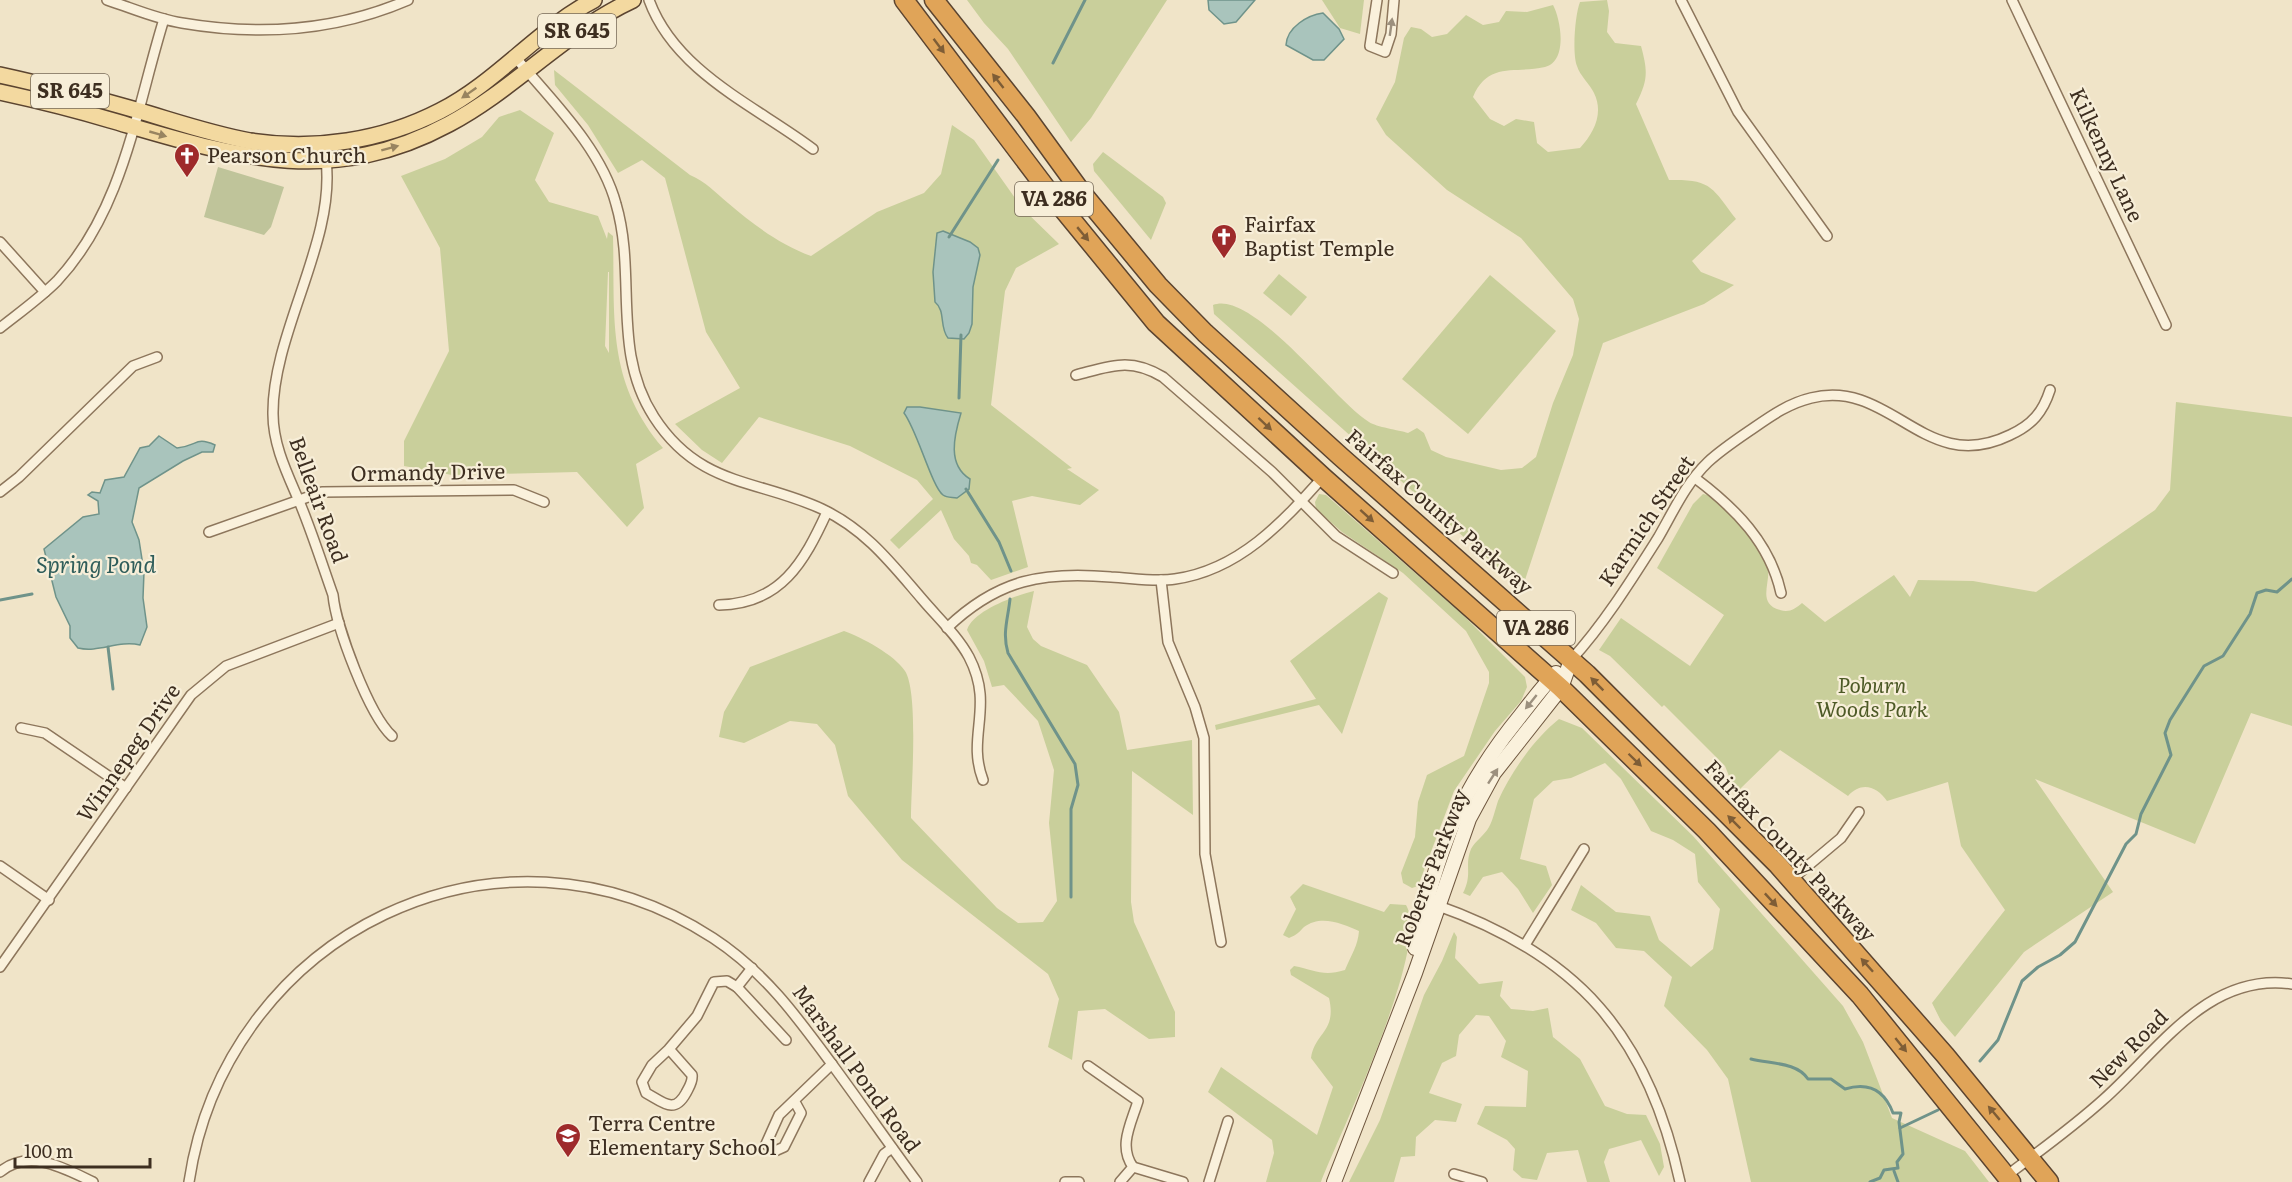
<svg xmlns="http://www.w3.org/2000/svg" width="2292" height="1182" font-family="Literata,serif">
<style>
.green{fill:#c9cf9b;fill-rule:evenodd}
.cemetery{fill:#bfc49a}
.water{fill:#a9c4bc;stroke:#6f938a;stroke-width:1.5}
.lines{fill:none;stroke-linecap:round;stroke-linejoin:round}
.stream{stroke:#6f938a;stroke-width:3}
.street-casing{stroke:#8d765c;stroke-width:12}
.secondary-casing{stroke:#6f573f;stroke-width:16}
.primary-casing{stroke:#5b4430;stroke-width:18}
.highway-casing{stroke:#5b4430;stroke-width:21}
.street{stroke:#faf1dc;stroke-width:9}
.secondary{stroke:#faf1dc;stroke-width:14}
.primary{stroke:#f3d9a0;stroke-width:15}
.highway{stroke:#e0a458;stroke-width:18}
.oneway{fill:#9c907e}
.oneway2{fill:#7e5d36}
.oneway3{fill:#988460}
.labels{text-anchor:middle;stroke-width:4.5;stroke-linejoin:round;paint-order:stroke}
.shield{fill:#f7eed8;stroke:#756857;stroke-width:1.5}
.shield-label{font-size:20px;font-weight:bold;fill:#3d2e20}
.street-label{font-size:21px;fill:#3d2e20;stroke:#f7eed8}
.poi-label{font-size:21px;fill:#3d2e20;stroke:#f7eed8;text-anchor:start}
.park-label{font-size:21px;font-style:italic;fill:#4d5a26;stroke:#f7eed8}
.water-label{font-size:22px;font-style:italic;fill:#2f5d5a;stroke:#f7eed8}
</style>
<rect width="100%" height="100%" fill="#f0e4c8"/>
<!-- green -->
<g class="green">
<path d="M967,0H1167L1091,118L1071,142L1008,49L984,23Z"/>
<path d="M1322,0H1364L1360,34L1340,28Z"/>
<path d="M1607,0L1609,11L1607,32L1615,43L1641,46C1648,72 1648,80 1636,104L1669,180C1711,179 1712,187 1736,219L1692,261L1701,272L1734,285L1704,304L1603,343L1522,589L1214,314L1213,305C1252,289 1335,401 1369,422C1376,427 1399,430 1408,433L1417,428L1424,433L1431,450L1446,457L1501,470L1522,468L1536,457L1553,403L1573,355L1579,319L1573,299L1521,238L1447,190L1386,135L1376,119L1395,82L1404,38L1411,27L1421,29L1432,37L1447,34L1466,15L1483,25L1499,22L1506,11L1527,12L1553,5C1561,20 1568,61 1545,67C1515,74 1488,61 1473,97L1490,119L1504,126L1516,119L1534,122L1537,143L1548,152L1580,148C1594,133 1604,113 1594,93C1590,84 1580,76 1577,66C1572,54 1575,14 1580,2Z"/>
<path d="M554,70L690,175C706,182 715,192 728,203C754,225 779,244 811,256L877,212L924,193L941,174L952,125L974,140L1022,208L1059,244L1016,268L1005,291L991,405L1072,468L1067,469L1099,490L1080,505L1032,496L1012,501L1028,567L991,580L977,565L971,563L969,556L954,539L941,510L899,549L890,540L933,499L917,480L850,446L759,417L722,463L702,450L675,424L740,388L706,332L665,178L642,160L618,173L588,125L555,85Z"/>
<path d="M520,110L554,133L535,180L549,202L598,216L607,239L608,232L613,236C615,318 606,381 663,448L636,464L644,508L627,527L577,472L452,475L404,466V441L449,351L440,248L401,176L445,159L482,137L499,117ZM608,272H609V353L605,346Z"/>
<path d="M1103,152L1163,197L1166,203L1151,240L1094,171L1093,164Z"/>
<path d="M1279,274L1307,297L1291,316L1263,293Z"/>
<path d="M1490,275L1556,331L1468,434L1402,379Z"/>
<path d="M2176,402L2292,417V726L2251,713L2195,844L2035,779L2113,892L2024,952L1955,1037L1941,1021L1932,1003L2005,910L1961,846L1948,782L1887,801C1877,786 1861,781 1848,796L1780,750L1740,789L1731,781L1725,766L1664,705L1662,707L1610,656L1599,650L1621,618L1690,666L1724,615L1657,568L1693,504L1703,494C1727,497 1755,545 1767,564C1773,580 1755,603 1780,610C1789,613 1795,609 1802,603L1825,622L1894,575L1910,597L1918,580L1973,581L2036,592L2155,510L2170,490Z"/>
<path d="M1319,494L1326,495L1462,614L1525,677L1527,687L1521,701L1495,731L1454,791L1418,886L1412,888L1403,883L1401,873L1415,837L1418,802L1427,775L1464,756L1489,683V672L1466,631L1403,573L1342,532L1316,509L1315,502Z"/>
<path d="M1034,591L1027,627L1033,639L1041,646L1087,665L1119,712L1127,750L1192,740L1193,815L1132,771L1131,902L1134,922L1175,1012V1037L1149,1039L1105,1009L1078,1011L1072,1060L1048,1047L1059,999L1048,974L902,860L848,796L835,745L817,724L790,721L744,743L719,737L724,712L750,667L844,631C861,637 895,655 905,671C919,693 911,788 911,818L997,908L1018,923L1043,922L1057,901L1049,823L1054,770L1038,721L1004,685L992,687L984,661L967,630C974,610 1015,596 1034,591Z"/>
<path d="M1379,592L1388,598L1342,734L1319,705L1216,730L1215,725L1316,699L1290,661Z"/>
<path d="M1559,719L1582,728L1693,836L1843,1006L1863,1042L1892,1118L1965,1151L1989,1182H1751L1728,1079L1707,1050L1664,1006L1672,977L1644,951L1616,948L1596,923L1571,910L1581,885L1616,912L1650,916L1659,940L1691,967L1713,949L1720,909L1698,882L1695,854L1673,840L1651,831L1621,779L1605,763L1571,778L1553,781L1534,799L1520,859L1546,866L1552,885L1533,913L1518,889L1502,872L1483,877L1470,896L1463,893C1473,873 1464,866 1471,849C1475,841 1484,836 1489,827C1493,820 1495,810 1498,801C1511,772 1534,739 1559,719Z"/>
<path d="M1303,884L1384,912L1390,904L1406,905C1431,946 1340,1133 1321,1182H1266L1274,1153L1272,1140L1208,1092L1221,1067L1317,1135L1333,1087L1311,1058C1315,1032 1337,1032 1329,998L1291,975L1290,970L1294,966C1315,970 1323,977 1345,970C1351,955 1358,946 1359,931C1343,924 1321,914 1304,927C1299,932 1297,935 1289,938L1283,935L1296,909L1290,897Z"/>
<path d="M1454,932L1457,937L1455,958L1479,984L1503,981L1500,996L1511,1009L1533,1011L1548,1008L1553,1037L1580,1059L1605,1106L1627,1114L1646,1115L1660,1144L1664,1167L1659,1176L1641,1140L1609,1149L1604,1162L1610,1182H1587L1578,1150L1547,1153L1537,1180L1522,1178L1513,1170L1515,1149L1507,1140L1477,1124L1485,1106L1526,1107L1528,1071L1501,1057L1506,1041L1489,1016L1476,1015L1459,1035L1456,1056L1442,1063L1429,1093L1462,1104L1456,1122L1435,1120L1416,1137L1415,1156L1401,1157L1394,1182H1349L1380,1120L1424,995L1442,961Z"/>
</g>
<!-- cemetery -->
<path class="cemetery" d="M218,167L284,187L271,227L264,235L204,217Z"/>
<!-- water -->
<g class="water">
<path d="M1208,0H1255L1236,22L1224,24L1209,10Z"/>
<path d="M1323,13L1339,29L1344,39L1324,60H1313L1286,45C1287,27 1308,15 1323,13Z"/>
<path d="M943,231L970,242L978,248L980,255L973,287L972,324L969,333L964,339L948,338C939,327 946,311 935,302L933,272L937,233Z"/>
<path d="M907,407H920L961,413C954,436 947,465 970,479L969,489L957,498C952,497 947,498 943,495C932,487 917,430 904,413Z"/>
<path d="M159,436L177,448C198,446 195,436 215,445L213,452H202L183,461L139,488L132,522L139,540L144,572L143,598L147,627L140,645C118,640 99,653 78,648L70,638V626L56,597L44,549L83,517L99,514L98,501L88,495L92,492L100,493L105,480L124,477L140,448L149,446Z"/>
</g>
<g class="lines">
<!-- stream -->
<g class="stream">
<path d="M1053,63L1085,0"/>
<path d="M949,237L998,160"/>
<path d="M959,398L961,335"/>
<path d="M966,489L999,542L1011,571"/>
<path d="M1010,599C1008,619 1002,633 1008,653L1075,764L1078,785L1071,809V897"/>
<path d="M0,600L32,594"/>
<path d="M108,647L113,689"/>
<path d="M1751,1059C1771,1064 1797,1062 1808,1079H1831L1845,1089C1868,1082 1884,1089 1893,1113H1901L1899,1122L1903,1154L1897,1162L1898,1168L1884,1170L1880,1178L1870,1182"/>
<path d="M1980,1061L1998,1040L2022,981L2038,967L2060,955L2075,942L2126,844L2136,834L2141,814L2171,755L2165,733L2170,720L2204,666L2223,656L2250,614L2257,593L2266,590L2277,592L2292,579"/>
<path d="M1900,1128L1938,1110"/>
<path d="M1894,1171L1898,1182"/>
</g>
<defs>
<g id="street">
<path d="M107,0C132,8 156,19 182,23C258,36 336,31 408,0"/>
<path d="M649,0C675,72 756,106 813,149"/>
<path d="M1377,0L1370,46L1385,52L1391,34L1394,0"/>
<path d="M1681,0L1738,112L1827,236"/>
<path d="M2012,0L2166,325"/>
<path d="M516,58C552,101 601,148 616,204C637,275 611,351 654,417C699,487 757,479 822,509C866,530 891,563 922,599C938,618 957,635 969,657C995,707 966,736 983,780"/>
<path d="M326,160C336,241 272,333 273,414C273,445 287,473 299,501C312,532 322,564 333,595C336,627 369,715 392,736"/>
<path d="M0,242L45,292"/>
<path d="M0,328C19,313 40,298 57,281C124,209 136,109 164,19"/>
<path d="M1076,375C1111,366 1130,357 1163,377L1272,472L1336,536L1393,573"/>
<path d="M1695,478C1735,508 1770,543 1781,593"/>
<path d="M0,492L19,477L133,366L157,357"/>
<path d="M209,532L322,492L514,490L544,502"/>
<path d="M1161,580L1168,642L1195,707L1204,738L1205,854L1221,942"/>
<path d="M719,605C781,604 804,562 827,512"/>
<path d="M947,628C998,579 1044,571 1111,577C1132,578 1155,582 1175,579C1239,570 1282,523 1323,477"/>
<path d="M1571,660C1604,624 1632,579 1658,538C1673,512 1686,483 1708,462C1722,449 1739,438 1755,427C1772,415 1790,403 1811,398C1892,378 1924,477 2010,435C2032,425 2043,412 2050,390"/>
<path d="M21,728L45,733L126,788"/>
<path d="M0,866L49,900"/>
<path d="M1791,880L1841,838L1859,812"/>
<path d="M1436,905C1578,955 1648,1035 1680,1182"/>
<path d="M1525,945L1584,849"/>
<path d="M0,967L191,695L226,666L339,623"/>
<path d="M737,987L786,1040"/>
<path d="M669,1049L652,1065L642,1082L646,1093C663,1102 674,1115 686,1093C689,1087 693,1082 692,1075L669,1049L697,1016L714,982L727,981L737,987L752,968"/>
<path d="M1088,1066L1138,1101C1131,1124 1118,1146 1133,1167L1120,1182"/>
<path d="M795,1102L801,1113L784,1147L775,1151L766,1144L779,1115L832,1064"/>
<path d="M1133,1167L1183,1182"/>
<path d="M0,1172C29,1148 64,1168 93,1182"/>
<path d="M1454,1174L1482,1182"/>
<path d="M2006,1176C2040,1151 2073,1127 2104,1099C2159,1050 2208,972 2292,984"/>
<path d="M189,1182C226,934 499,798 713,938C765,972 798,1018 834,1067C862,1105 889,1144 917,1182"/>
<path d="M869,1182L884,1154L892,1148"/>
<path d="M1065,1182H1079"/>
<path d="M1209,1182L1228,1121"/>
</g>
<g id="secondary">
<path d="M1415,948C1437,852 1458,792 1521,715C1532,701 1543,686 1556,673"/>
<path d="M1334,1182L1415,973L1469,819L1494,773L1561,688L1571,660"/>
</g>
<g id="primary">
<path d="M0,75C46,85 91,97 136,110C174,121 211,134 250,141C314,151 382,141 440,111C497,82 538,29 594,0"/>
<path d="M0,92C37,100 74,109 110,120C231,155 328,189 449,124C515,89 564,32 633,0"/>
</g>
<g id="highway">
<path d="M904,0L1049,192L1156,323L1323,477L1561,688L1707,831L1860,995L2011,1182"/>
<path d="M934,0L1026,116L1082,193L1158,285L1205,333L1340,456L1587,674L1778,865L1945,1055L2049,1182"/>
</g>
</defs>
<!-- street casing -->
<use href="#street" class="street-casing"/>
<!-- secondary casing -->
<use href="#secondary" class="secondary-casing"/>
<!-- primary casing -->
<use href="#primary" class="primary-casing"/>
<!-- highway casing -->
<use href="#highway" class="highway-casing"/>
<!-- street -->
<use href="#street" class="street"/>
<!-- secondary -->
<use href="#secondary" class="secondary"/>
<!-- primary -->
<use href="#primary" class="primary"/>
<!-- highway -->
<use href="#highway" class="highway"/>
</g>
<!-- one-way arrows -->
<defs><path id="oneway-solid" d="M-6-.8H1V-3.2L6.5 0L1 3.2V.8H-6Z" transform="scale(1.5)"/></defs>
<g class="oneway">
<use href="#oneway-solid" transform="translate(1391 27) rotate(-82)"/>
<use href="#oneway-solid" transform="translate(1531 702) rotate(129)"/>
<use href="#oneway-solid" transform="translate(1493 776) rotate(-57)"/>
</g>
<g class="oneway2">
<use href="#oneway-solid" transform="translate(939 46) rotate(53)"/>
<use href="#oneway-solid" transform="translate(998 81) rotate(-128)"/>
<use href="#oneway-solid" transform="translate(1083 234) rotate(50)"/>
<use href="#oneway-solid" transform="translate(1265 424) rotate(43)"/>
<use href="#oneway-solid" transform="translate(1367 516) rotate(42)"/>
<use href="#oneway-solid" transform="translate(1597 684) rotate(-135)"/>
<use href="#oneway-solid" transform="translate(1635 760) rotate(44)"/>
<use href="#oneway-solid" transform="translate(1734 822) rotate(-135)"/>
<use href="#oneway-solid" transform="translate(1771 900) rotate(47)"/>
<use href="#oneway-solid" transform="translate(1867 965) rotate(-132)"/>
<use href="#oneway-solid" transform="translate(1901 1045) rotate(51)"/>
<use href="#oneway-solid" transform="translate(1994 1113) rotate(-130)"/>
</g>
<g class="oneway3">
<use href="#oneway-solid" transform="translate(469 93) rotate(145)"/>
<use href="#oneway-solid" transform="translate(158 134) rotate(16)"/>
<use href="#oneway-solid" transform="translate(390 148) rotate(-15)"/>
</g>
<!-- icons -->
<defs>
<symbol id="church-pin" viewBox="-11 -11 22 30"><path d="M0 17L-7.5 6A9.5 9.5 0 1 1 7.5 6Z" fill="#9e2a2b" stroke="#f7eed8"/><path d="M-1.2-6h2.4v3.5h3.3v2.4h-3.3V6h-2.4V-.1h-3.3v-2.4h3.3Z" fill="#fff"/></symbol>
<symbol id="school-pin" viewBox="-11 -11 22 30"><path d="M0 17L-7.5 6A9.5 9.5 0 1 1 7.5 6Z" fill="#9e2a2b" stroke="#f7eed8"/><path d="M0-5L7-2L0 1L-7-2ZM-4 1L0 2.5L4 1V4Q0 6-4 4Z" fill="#fff"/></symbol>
</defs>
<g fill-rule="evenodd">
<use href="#church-pin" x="172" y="141" width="30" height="40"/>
<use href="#church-pin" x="1209" y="222" width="30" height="40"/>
<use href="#school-pin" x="553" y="1121" width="30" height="40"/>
</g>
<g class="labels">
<!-- shield labels -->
<g class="shield">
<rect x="538" y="14" width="78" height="34" rx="4.5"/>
<rect x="31" y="74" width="78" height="34" rx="4.5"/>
<rect x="1015" y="182" width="78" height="34" rx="4.5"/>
<rect x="1497" y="611" width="78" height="34" rx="4.5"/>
</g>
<g class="shield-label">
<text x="577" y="38">SR 645</text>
<text x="70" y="98">SR 645</text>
<text x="1054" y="206">VA 286</text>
<text x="1536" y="635">VA 286</text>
</g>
<!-- street labels -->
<g class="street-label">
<text transform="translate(2106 155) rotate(65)" y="7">Kilkenny Lane</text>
<text transform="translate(428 473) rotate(-1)" y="7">Ormandy Drive</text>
<text transform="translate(318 500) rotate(70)" y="7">Belleair Road</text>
<text transform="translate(1439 512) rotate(41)" y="7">Fairfax County Parkway</text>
<text transform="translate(1647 521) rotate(-56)" y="7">Karmich Street</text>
<text transform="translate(129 753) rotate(-55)" y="7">Winnepeg Drive</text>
<text transform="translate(1790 851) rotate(47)" y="7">Fairfax County Parkway</text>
<text transform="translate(1432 868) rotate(-69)" y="7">Roberts Parkway</text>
<text transform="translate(2129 1049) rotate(-45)" y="7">New Road</text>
<text transform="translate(856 1069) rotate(54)" y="7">Marshall Pond Road</text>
</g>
<!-- poi labels -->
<g class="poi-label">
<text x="207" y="163">Pearson Church</text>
<text x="1244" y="232">Fairfax<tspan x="1244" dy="24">Baptist Temple</tspan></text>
<text x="588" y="1131">Terra Centre<tspan x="588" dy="24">Elementary School</tspan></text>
</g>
<!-- park labels -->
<g class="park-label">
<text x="1872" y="693">Poburn<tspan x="1872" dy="24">Woods Park</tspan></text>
</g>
<!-- water labels -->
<g class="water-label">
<text x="96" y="573">Spring Pond</text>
</g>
</g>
<!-- scale -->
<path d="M15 1158v9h135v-9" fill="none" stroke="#3d2e20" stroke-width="3"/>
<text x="24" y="1158" font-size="18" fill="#3d2e20" stroke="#f7eed8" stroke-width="4.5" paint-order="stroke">100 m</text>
</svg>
